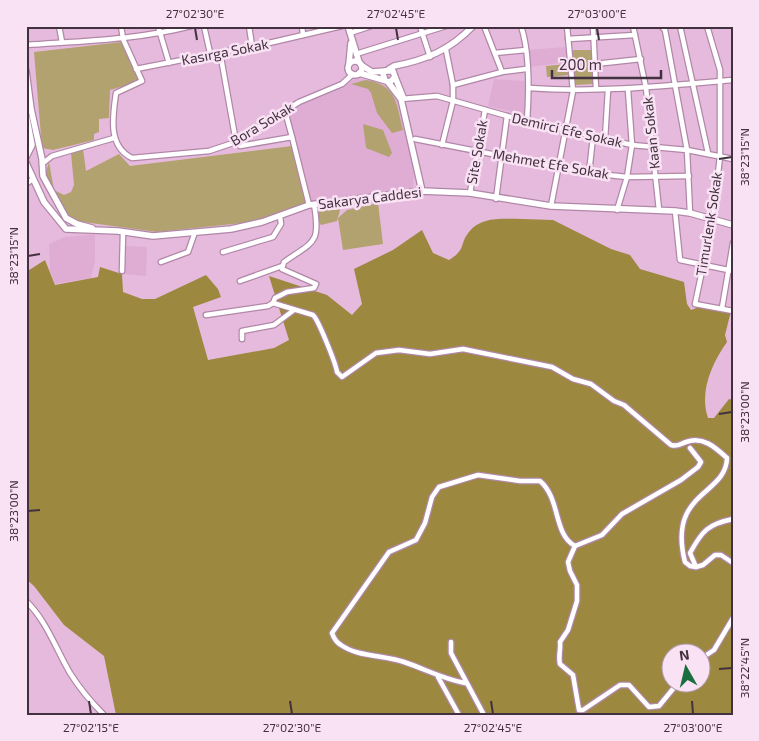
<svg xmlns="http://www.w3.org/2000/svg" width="759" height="741" font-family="'Exo 2',sans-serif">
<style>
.built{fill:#dfadd4}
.green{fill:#b1a270}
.forest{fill:#9c883e;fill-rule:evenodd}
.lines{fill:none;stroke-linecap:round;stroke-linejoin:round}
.minor-casing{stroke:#b187a8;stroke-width:7}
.major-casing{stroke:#b187a8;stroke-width:8}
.minor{stroke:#fff;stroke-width:4.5}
.major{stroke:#fff;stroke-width:5.5}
.ticks{fill:none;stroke:#42313f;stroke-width:2}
.labels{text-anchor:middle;stroke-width:5;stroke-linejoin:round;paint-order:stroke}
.street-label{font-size:14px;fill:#42313f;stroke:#f9e2f4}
.neatline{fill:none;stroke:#42313f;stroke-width:2}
.ticks-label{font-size:12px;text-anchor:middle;fill:#42313f}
</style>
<rect width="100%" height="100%" fill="#e6badc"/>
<!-- built -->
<g class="built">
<path d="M565,47L568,62L529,67L527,50Z"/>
<path d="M355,79L375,80L396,91L414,164L413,192L310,203L288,111L299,103Z"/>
<path d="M494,79L525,81V115L488,106Z"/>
<path d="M95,234V261L91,278L55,284L50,270L49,244L65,237Z"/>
<path d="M125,246L147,247L146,276L124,274Z"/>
</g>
<!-- green -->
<g class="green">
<path d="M122,42L141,81L110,90L109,118L99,119V132L94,134V140L53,150L42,148L34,52Z"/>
<path d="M573,50H592L593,84L574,85Z"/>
<path d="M568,64L569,75L547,77L546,66Z"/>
<path d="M366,80C397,85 396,103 403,130L392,133L377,113L371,93L368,89L351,84Z"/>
<path d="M363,124L383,130L392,153L389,157L366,148Z"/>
<path d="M292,146L306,204L252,222L157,232L76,221L68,217L45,175L49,162L54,190L64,195L71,192L74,185L71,153L83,149L86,171L119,154L130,166Z"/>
<path d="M378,203L383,244L343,250L338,218L347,210Z"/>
<path d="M337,206L340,210L337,221L321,225L317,219L319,211Z"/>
</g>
<!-- forest -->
<path class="forest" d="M522,219L553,220L611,249L630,255L640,269L684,282L687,304L691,310L702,306L731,311L725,335L727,342C712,363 699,392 708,418H714L729,399L733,400V715H116L104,656L64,625L34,586L26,579V272L45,260L55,285L98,277L100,267L122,274L123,292L142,299H155L206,275L218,289L221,297L193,307L208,360L274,348L289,340L269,276L327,295L352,315L362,304L354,269L393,250L422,230L433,253L449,260C467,249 459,244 469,232C481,216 504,219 522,219ZM672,654H702V684H672Z"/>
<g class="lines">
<defs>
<g id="minor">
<path d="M59,26L62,42"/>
<path d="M121,26L123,39L142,81L116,93C113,115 107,146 132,158L209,151L236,142L299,102L342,84L353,74"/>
<path d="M158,26L169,63"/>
<path d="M204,26L210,53"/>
<path d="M249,26L252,46"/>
<path d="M302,26L303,35"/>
<path d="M420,26L430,57"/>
<path d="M484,26L502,72"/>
<path d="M521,26C530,53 529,93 527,121"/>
<path d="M593,26L596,89"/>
<path d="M633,26L646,88L659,210"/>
<path d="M661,26L665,30L687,150L690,213"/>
<path d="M680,26L708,153"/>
<path d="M707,26L720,70V156L713,219L695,304L733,311"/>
<path d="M350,33L371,26"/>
<path d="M568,39L635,35"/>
<path d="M26,45C82,41 137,40 191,26"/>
<path d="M220,52L236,142L240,146L292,137L309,205"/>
<path d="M495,53L526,50"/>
<path d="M356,54L446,26"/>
<path d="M595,64L641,59"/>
<path d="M136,69L269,43L342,26"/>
<path d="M453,85L502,72L526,69"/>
<path d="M529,88C598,93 665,86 733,80"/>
<path d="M401,99L437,96L507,116L632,145L687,150L733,159"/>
<path d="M285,111L292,137"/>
<path d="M415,139L589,173L627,177L689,176"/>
<path d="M605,139L608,90"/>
<path d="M442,145L453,101V85L446,50"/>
<path d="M42,164L52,156L114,138"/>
<path d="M589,173L593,137"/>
<path d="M26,184L33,179"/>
<path d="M470,193L485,110"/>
<path d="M496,199L507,116"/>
<path d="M551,206L573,91L567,26"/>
<path d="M617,210L627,177L632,145L628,90"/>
<path d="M675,211L680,260L733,271"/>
<path d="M223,252L273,237L281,224L280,216"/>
<path d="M161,262L188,252L195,232"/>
<path d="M122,271L123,233"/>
<path d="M240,281L282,266"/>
<path d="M273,303L313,315C318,319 336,364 337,372L342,377L376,353L399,350L430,354L463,349L552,367L573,379L591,384L614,401L624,405L671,445C678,447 680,444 686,442C703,436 715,447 727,458C726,496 667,491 685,562L690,566L696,567"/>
<path d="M722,308L733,243"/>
<path d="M206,315L268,306L273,303L275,298L287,292L314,288L316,284L282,269L284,262C314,241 321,244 314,204"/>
<path d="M242,339V331L274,325L294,310"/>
<path d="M733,519C708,524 702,531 690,553L696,567L703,565L715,555H721L733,563"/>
<path d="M575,546L602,535L622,514L681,480L698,467L701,462L690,448"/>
<path d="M26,601C46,620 56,649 70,673C80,689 91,702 104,715"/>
<path d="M451,642V653L484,715"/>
<path d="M702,658L714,650L733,618"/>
<path d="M438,677L459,715"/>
<path d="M465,683C443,679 425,669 404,662C384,655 358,657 341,645C336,642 334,639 332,633L389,552L416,540L425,523L432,497L439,487L478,475L520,481H540C561,499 553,534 575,546L568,562L570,571L577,585V601L568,630L560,642C561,650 558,656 560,664L573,675L579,710H583L620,685H629L649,707L659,706L677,684"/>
</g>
<g id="major">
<path d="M348,26L359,62"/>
<circle cx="355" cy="68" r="7"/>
<path d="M349,64L351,43"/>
<path d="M361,65L372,72L385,71"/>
<path d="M389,69L394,66C426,60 450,50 473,26"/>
<path d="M26,71L31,109L42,159L43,176L66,218L77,224L92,228"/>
<path d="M359,73L390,82L395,77L393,71H385L383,74L385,80"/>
<path d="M395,77L403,97"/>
<path d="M388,82L401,99L422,191"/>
<path d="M26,114L32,145L26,157"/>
<path d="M26,163L44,202L66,229L118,231L153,236L231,229L262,222L309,205L422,191L470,193L551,206L675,211L690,213L733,225"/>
</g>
</defs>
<!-- minor casing -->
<use href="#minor" class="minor-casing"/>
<!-- major casing -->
<use href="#major" class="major-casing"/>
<!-- minor -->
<use href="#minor" class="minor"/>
<!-- major -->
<use href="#major" class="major"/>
</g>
<!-- ticks -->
<path class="ticks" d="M195,28L197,40M396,28L398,40M597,28L599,40M719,159L732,157M28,256L40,254M719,414L732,412M28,511L40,510M719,669L732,668M89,701L91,714M290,701L292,714M491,701L493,714M692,701L693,714"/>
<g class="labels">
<!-- street labels -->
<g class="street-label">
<text transform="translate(225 52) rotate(-11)" y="5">Kasırga Sokak</text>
<text transform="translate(262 124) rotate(-31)" y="5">Bora Sokak</text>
<text transform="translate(567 130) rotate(13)" y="5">Demirci Efe Sokak</text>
<text transform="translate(651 133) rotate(-96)" y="5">Kaan Sokak</text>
<text transform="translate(477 152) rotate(-80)" y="5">Site Sokak</text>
<text transform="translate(551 164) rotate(10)" y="5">Mehmet Efe Sokak</text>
<text transform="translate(370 198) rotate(-7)" y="5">Sakarya Caddesi</text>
<text transform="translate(709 224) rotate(-81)" y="5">Timurlenk Sokak</text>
</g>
</g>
<!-- border -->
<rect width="759" height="741" fill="none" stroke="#f9e2f4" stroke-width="55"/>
<!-- north arrow -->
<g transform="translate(686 668) rotate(352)"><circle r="24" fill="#f9e2f4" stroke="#b09bac"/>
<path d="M0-4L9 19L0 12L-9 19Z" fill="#1b6e3f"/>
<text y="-8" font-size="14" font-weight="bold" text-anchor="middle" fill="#42313f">N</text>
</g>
<!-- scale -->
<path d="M552 70v8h109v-8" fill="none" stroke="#42313f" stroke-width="2.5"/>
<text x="559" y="70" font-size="15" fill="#42313f" stroke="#f9e2f4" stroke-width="4" paint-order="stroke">200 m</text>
<rect x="28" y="28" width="704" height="686" class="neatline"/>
<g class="ticks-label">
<text x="195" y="18">27°02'30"E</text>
<text x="396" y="18">27°02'45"E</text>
<text x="597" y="18">27°03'00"E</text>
<text transform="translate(745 157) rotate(-90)" y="4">38°23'15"N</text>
<text transform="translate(14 256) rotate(-90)" y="4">38°23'15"N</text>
<text transform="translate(745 412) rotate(-90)" y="4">38°23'00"N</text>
<text transform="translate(14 511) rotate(-90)" y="4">38°23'00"N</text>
<text transform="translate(745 668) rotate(-90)" y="4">38°22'45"N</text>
<text x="91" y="732">27°02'15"E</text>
<text x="292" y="732">27°02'30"E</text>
<text x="493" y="732">27°02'45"E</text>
<text x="693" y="732">27°03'00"E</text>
</g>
</svg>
